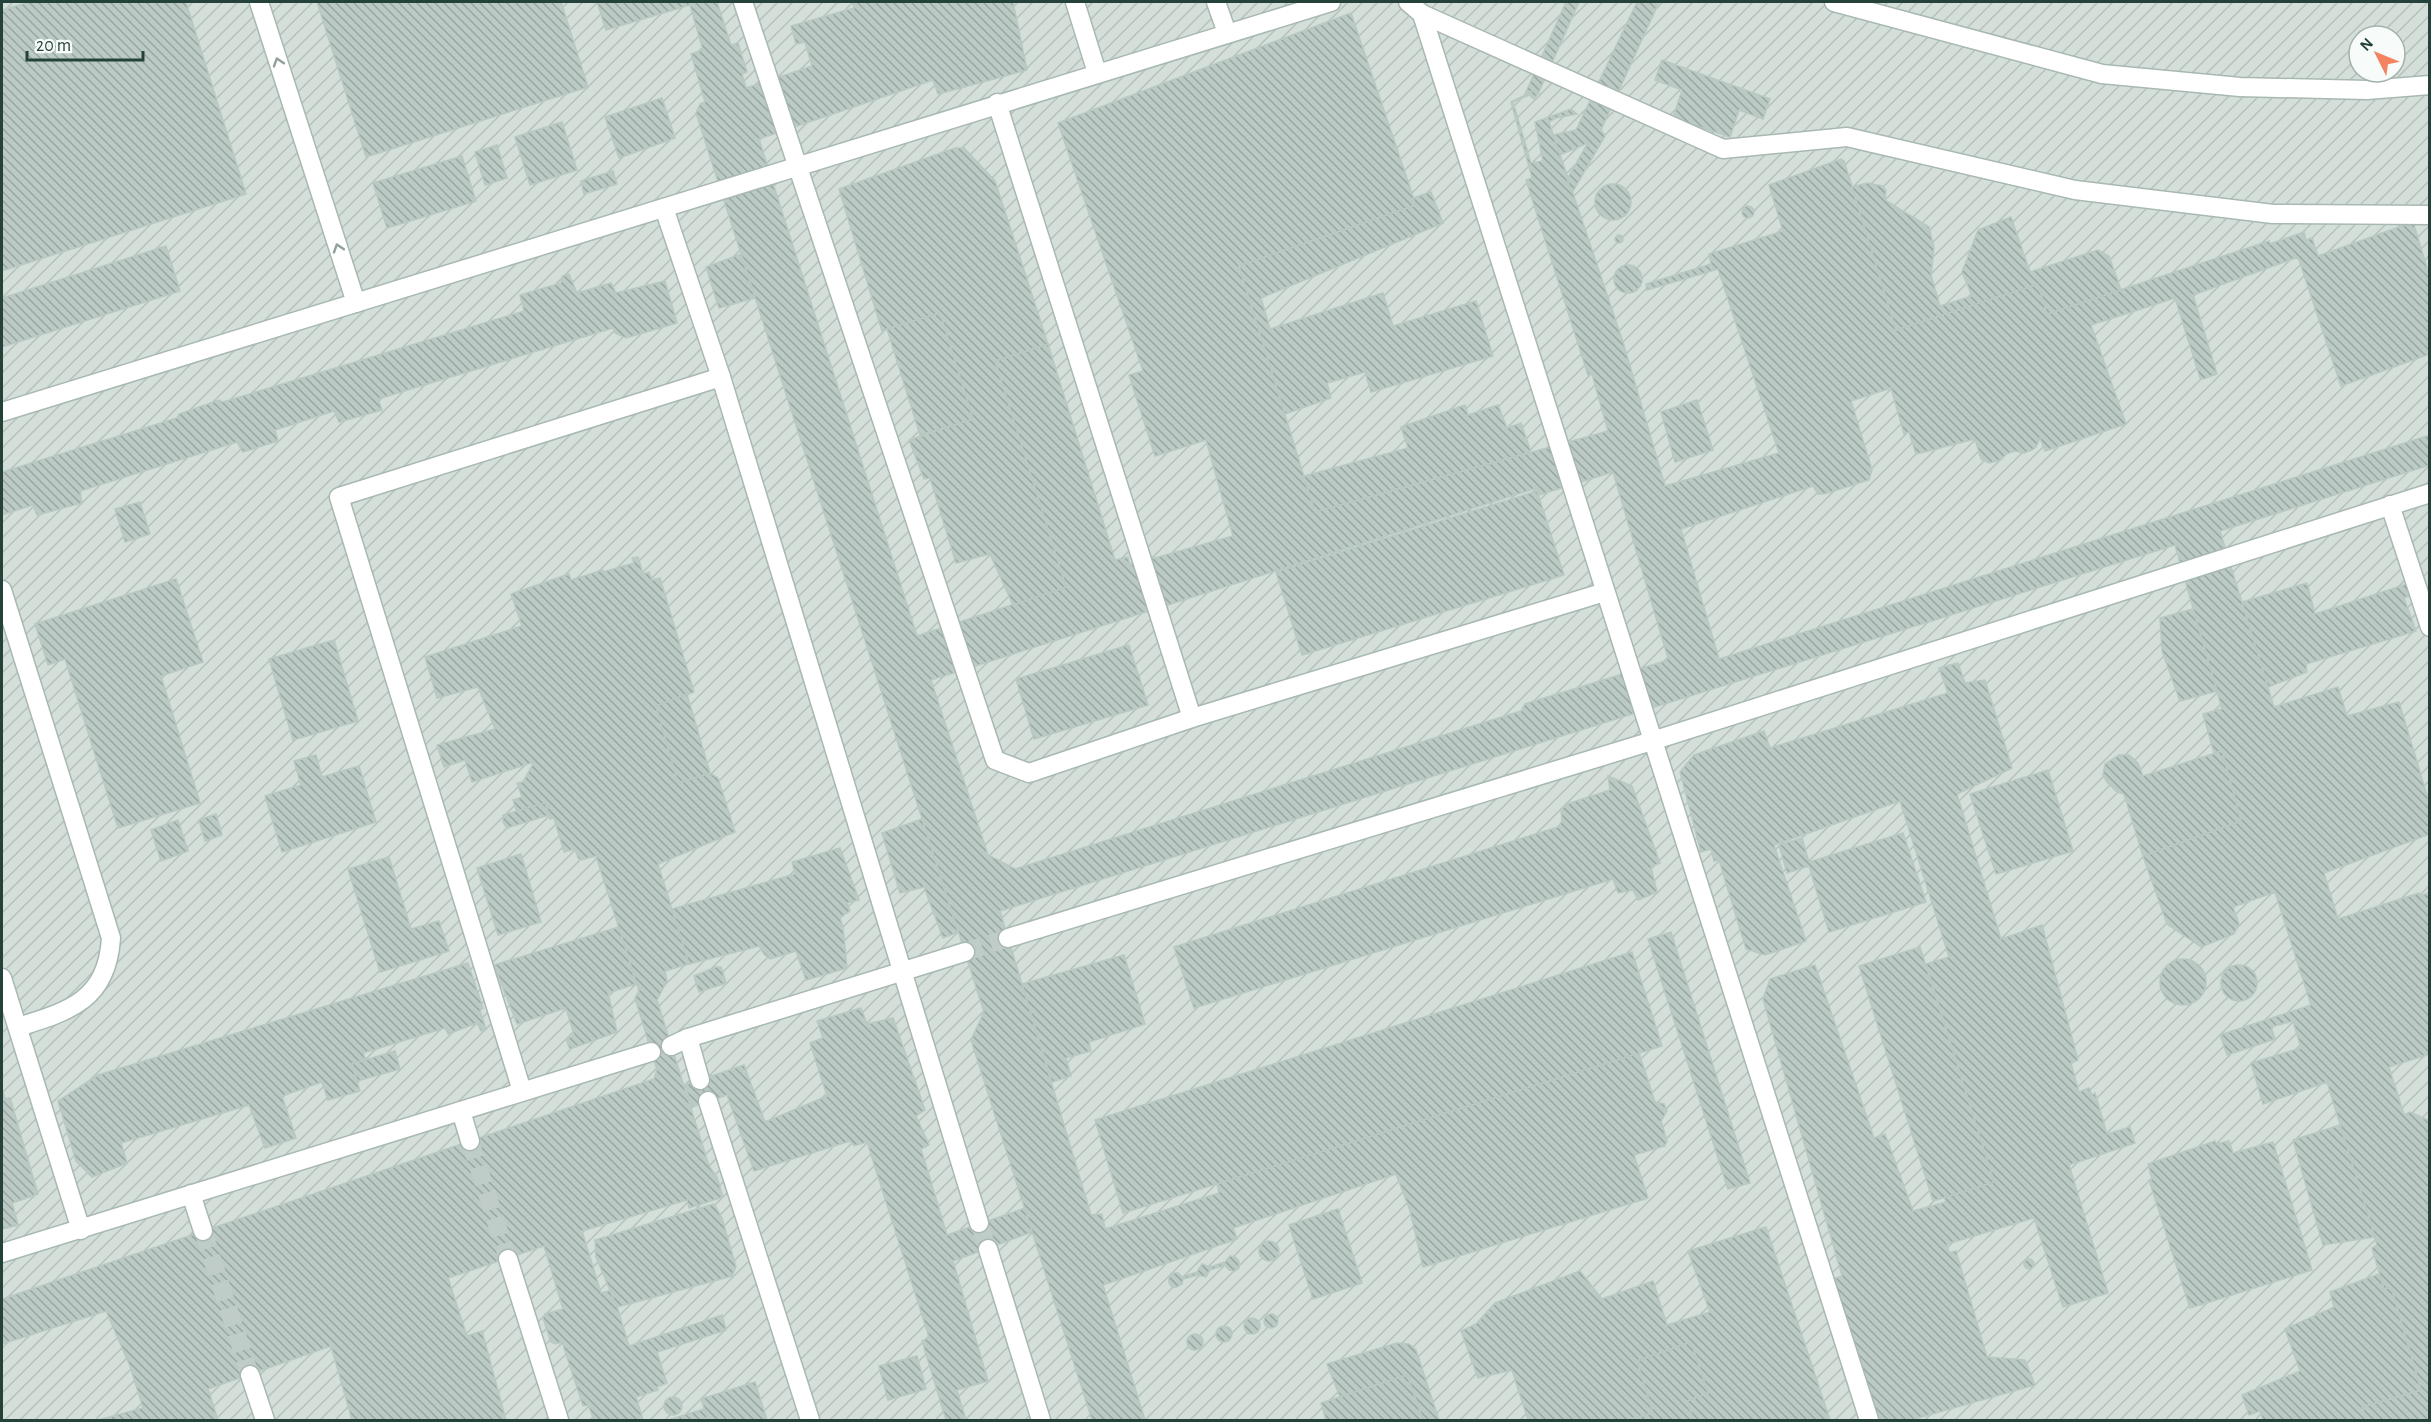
<svg xmlns="http://www.w3.org/2000/svg" width="2431" height="1422" font-family="'Alegreya Sans',sans-serif">
<style>
.industrial{fill:url(#industrial-furrows);fill-rule:evenodd}
.building{fill:url(#building-back-hatch);stroke:#b8c9c2;stroke-width:1.5;fill-rule:evenodd}
.lines{fill:none;stroke-linecap:round;stroke-linejoin:round}
.minor-tunnel{stroke:#bfccc8;stroke-width:18;stroke-dasharray:18 9;stroke-linecap:butt}
.minor-casing{stroke:#a8b8b2;stroke-width:21}
.minor{stroke:#fff;stroke-width:18}
.oneway{stroke:#92a09c}
</style>
<defs>
<pattern id="industrial-furrows" width="10" height="10" patternUnits="userSpaceOnUse" patternTransform="scale(1.5)"><rect width="10" height="10" fill="#d4dfda"/><path d="M-1 1l2-2M0 10L10 0M9 11l2-2" fill="none" stroke="#b6c1bc"/></pattern>
<pattern id="building-back-hatch" width="6" height="6" patternUnits="userSpaceOnUse" patternTransform="scale(1.5)"><rect width="6" height="6" fill="#bbcac4"/><path d="M-1 5l2 2M0 0l6 6M5-1l2 2" fill="none" stroke="#98a6a0"/></pattern>
</defs>
<rect width="100%" height="100%" fill="#e6efeb"/>
<!-- industrial -->
<path class="industrial" d="M2,2H2429V1420H2ZM2359,36H2395V72H2359Z"/>
<!-- building -->
<g class="building">
<path d="M29,2H186L246,194L2,271V10Z"/>
<path d="M317,2H561L588,87L366,157Z"/>
<path d="M597,2H689L690,5L606,30Z"/>
<path d="M689,2H717L731,45L738,43L747,72L742,74L746,88L812,66L805,42L796,44L791,26L854,8L852,2H1013L1027,70L938,94L933,80L759,139L917,636L1066,587L995,361L1048,344L1115,560L1128,557L1130,565L1233,536L1206,440L1155,456L1129,375L1143,371L1058,123L1351,13L1416,205L1239,266L1315,512L1608,431L1592,374L1588,375L1526,180L1532,178L1511,102L1535,90L1539,92L1534,99L1529,95L1513,102L1531,163L1543,161L1535,122L1571,109L1577,114L1556,118L1549,122L1623,342L1665,486L1779,453L1718,269L1647,290L1646,284L1711,264L1709,254L1783,231L1769,185L1841,159L1844,161L1853,189L1896,330L2038,284L2047,314L2269,241L2270,244L2304,232L2306,240L2312,238L2318,256L2413,222L2430,277V354L2341,386L2298,257L2193,295L2217,374L2203,379L2200,378L2175,298L2091,325L2126,424L2045,451L2040,438L2036,447L2032,450L2024,453L2015,451L2006,454L2001,460L1989,463L1981,459L1975,439L1916,454L1909,432L1904,434L1891,388L1851,401L1872,470L1869,480L1824,494H1818L1813,486L1681,529L1719,659L2430,435V465L2220,531L2274,707L2338,687L2347,716L2399,702L2430,805V834L2324,873L2338,919L2419,893L2420,896L2430,892V1054L2389,1067L2404,1115L2410,1112L2430,1121V1420H2367L2362,1407L2421,1390L2391,1287L2384,1289L2372,1248L2377,1245L2327,1082L2263,1104L2251,1063L2301,1048L2293,1021L2271,1027L2275,1039L2227,1055L2220,1035L2311,1005L2275,892L2233,907L2239,924L2234,934L2201,947L2167,924L2143,856L2241,821L2222,751L2214,753L2203,714L2222,709L2175,545L1000,911L1091,1215L1102,1214L1105,1229L1219,1193L1217,1184L1639,1053L1655,1102L1664,1104L1667,1111L1661,1121L1667,1141L1665,1146L1634,1155L1648,1198L1423,1267L1410,1211L1396,1174L1233,1228L1237,1239L1103,1285L1145,1420H1092L971,1040L984,1012L696,113L700,104L705,102L691,54L703,50ZM1613,472L1668,658L1665,661L1525,704L1521,711L1015,869L988,855L931,680L1537,488L1539,495Z"/>
<path d="M1566,2H1579L1539,92L1535,90L1525,94Z"/>
<path d="M1637,2H1659L1601,130L1605,136L1572,193L1567,179L1588,143L1560,155L1553,135L1576,130Z"/>
<path d="M1662,60L1770,99L1763,119L1739,110L1730,137L1673,118L1682,90L1655,80Z"/>
<path d="M662,98L675,138L619,158L605,117Z"/>
<path d="M562,122L577,170L530,185L515,137Z"/>
<path d="M497,145L507,178L485,185L475,152Z"/>
<path d="M955,148H964L995,181L1048,344L995,361L1066,587L1013,605L990,554L956,563L930,478L924,479L909,440L973,419L940,313L882,331L839,189Z"/>
<path d="M462,156L476,201L387,228L373,183Z"/>
<path d="M613,171L617,184L584,194L581,181Z"/>
<path d="M1867,183L1882,186L1886,190L1885,200L1929,227L1934,248L1931,275L1940,306L1972,296L1962,272L1978,230L2011,217L2030,272L2098,250L2109,256L2121,290L2047,314L2038,284L1896,330L1852,187Z"/>
<circle cx="1613" cy="202" r="18"/>
<path d="M1431,192L1443,223L1261,298L1270,329L1383,293L1393,326L1476,301L1493,356L1371,392L1365,372L1327,383L1331,398L1285,414L1239,266L1416,205L1413,198Z"/>
<circle cx="1748" cy="212" r="6"/>
<circle cx="1619" cy="239" r="4"/>
<path d="M166,246L180,291L2,347V298Z"/>
<path d="M741,254L755,298L719,308L706,267Z"/>
<circle cx="1628" cy="279" r="14"/>
<path d="M569,274L577,293L611,283L616,293L665,281L677,323L626,338L615,333L613,328L378,399L382,410L339,422L334,411L275,430L278,441L243,452L237,442L80,491L82,503L37,515L33,505L2,515V472L177,418L179,414L219,400L223,402L524,311L520,295L561,283L562,276Z"/>
<path d="M940,313L973,419L920,435L887,329Z"/>
<path d="M1697,400L1713,450L1675,462L1661,412Z"/>
<path d="M1465,405L1468,415L1498,405L1507,428L1521,423L1531,452L1315,512L1304,476L1408,448L1401,427Z"/>
<path d="M1537,491L1564,575L1302,655L1276,572Z"/>
<path d="M140,502L150,534L125,542L115,509Z"/>
<path d="M638,557L643,574L649,572L652,580L660,578L694,692L656,706L678,783L710,773L718,778L735,832L658,864L689,964L665,971L667,981L657,1000L709,1166L717,1177L723,1197L689,1208L687,1200L582,1231L601,1293L612,1290L629,1346L722,1315L726,1330L657,1352L667,1383L657,1387L658,1390L636,1397L643,1420H594L588,1405L583,1406L562,1342L555,1344L551,1342L543,1318L545,1314L563,1309L544,1246L448,1278L467,1336L482,1331L506,1420H352L331,1346L208,1389L218,1420H98L143,1408L130,1366L106,1311L2,1344V1299L654,1079L657,1070L635,998L639,991L596,856L581,860L578,858L575,849L564,852L554,818L550,819L545,803L517,813L513,800L522,797L517,783L523,782L534,762L472,782L465,760L444,767L437,745L495,729L478,687L437,698L425,657L522,626L511,594L569,574L571,580L603,570V572L634,563L632,558Z"/>
<path d="M176,579L203,662L161,676L200,803L118,828L65,659L48,665L35,624Z"/>
<path d="M2307,583L2315,614L2407,584L2411,595L2404,598L2416,631L2306,664L2307,672L2268,687L2242,602Z"/>
<path d="M2193,609L2217,691L2180,701L2162,651L2160,618Z"/>
<path d="M334,640L358,721L293,740L269,659Z"/>
<path d="M1129,645L1148,705L1034,739L1016,679Z"/>
<path d="M1958,663L1965,683L1985,680L2012,768L1957,794L2001,939L2042,925L2078,1060L2071,1063L2079,1092L2089,1088L2092,1095L2095,1093L2107,1134L2130,1127L2135,1143L2069,1165L2108,1293L2063,1307L2034,1218L1947,1244L1949,1253L1956,1251L1987,1357L2025,1360L2035,1385L1911,1420H1877L1833,1279L1842,1276L1763,999L1770,979L1815,965L1874,1138L1885,1134L1913,1211L1946,1202L1944,1197L1994,1182L1926,964L1949,957L1900,801L1774,845L1806,941L1765,955L1746,949L1719,860L1714,861L1711,849L1701,852L1680,772L1694,755L1764,731L1770,748L1948,693L1939,668Z"/>
<path d="M687,694L710,773L678,783L656,706Z"/>
<path d="M2222,751L2241,821L2143,856L2124,794L2116,791L2107,782L2103,775L2105,764L2119,755H2129L2138,763L2143,776Z"/>
<path d="M316,755L322,777L359,766L376,822L282,852L265,796L301,785L294,761Z"/>
<path d="M2048,770L2073,851L1996,874L1970,794Z"/>
<path d="M1608,776L1632,786L1660,863L1651,867L1657,892L1638,900L1633,890L1618,893L1613,879L1194,1008L1174,947L1558,827L1562,821L1561,809L1570,803L1610,790Z"/>
<path d="M545,803L549,815L507,828L503,822V815Z"/>
<path d="M216,814L222,835L205,841L199,820Z"/>
<path d="M922,819L958,932L943,938L924,887L900,893L882,833Z"/>
<path d="M178,820L188,851L161,861L151,830Z"/>
<path d="M1903,833L1926,902L1829,932L1809,866L1787,873L1779,845L1802,838L1809,862Z"/>
<path d="M840,848L859,900L847,903L850,911L840,918L843,927L847,968L806,980L796,951L770,959L764,954L759,946L689,964L672,909L795,874L792,862Z"/>
<path d="M521,854L541,922L498,935L477,868Z"/>
<path d="M389,857L411,929L439,921L449,951L380,972L348,869Z"/>
<path d="M619,927L636,984L608,993L617,1032L570,1049L566,1039L574,1035L566,1008L517,1024L494,965Z"/>
<path d="M1671,932L1750,1183L1728,1189L1648,939Z"/>
<path d="M1920,947L1994,1182L1933,1201L1859,966Z"/>
<path d="M1632,952L1662,1046L1123,1213L1095,1120Z"/>
<path d="M1124,955L1145,1024L1089,1042L1091,1051L1066,1058L1071,1076L1052,1082L1022,984Z"/>
<circle cx="2183" cy="982" r="23"/>
<path d="M468,963L483,1008L480,1011L486,1029L481,1031L477,1023L448,1034L445,1028L363,1053L366,1060L352,1064L360,1091L328,1100L322,1082L282,1096L296,1138L265,1148L249,1105L121,1143L127,1163L92,1177L76,1161L58,1101L98,1075Z"/>
<circle cx="2239" cy="983" r="18"/>
<path d="M716,967H721L726,983L699,992L694,976Z"/>
<path d="M861,1008L867,1024L893,1018L925,1110L916,1116L929,1145L921,1149L947,1235L1025,1208L1032,1232L953,1261L988,1381L957,1390L966,1420H946L922,1341L929,1337L867,1142L854,1146L850,1141L754,1171L727,1095L692,1107L685,1085L744,1065L765,1122L827,1096L810,1043L823,1038L817,1021Z"/>
<path d="M395,1051L400,1069L357,1081L352,1064Z"/>
<path d="M2,1088L5,1099L10,1098L38,1194L12,1203L18,1225L2,1229Z"/>
<path d="M2,1089L5,1099L10,1098L37,1194L12,1203L18,1225L2,1229Z"/>
<path d="M2340,1125L2375,1237L2323,1245L2293,1140Z"/>
<path d="M2215,1141L2216,1144L2229,1141L2233,1153L2273,1142L2312,1270L2190,1308L2149,1180L2152,1179L2148,1164Z"/>
<path d="M714,1204L722,1218L736,1267L732,1276L617,1307L596,1257L595,1240Z"/>
<path d="M1338,1209L1362,1283L1313,1299L1289,1225Z"/>
<path d="M1766,1227L1830,1420H1693L1687,1401L1708,1393L1691,1342L1637,1361L1653,1413L1627,1420H1528L1512,1370L1478,1378L1461,1331L1476,1324L1495,1303L1580,1271L1602,1299L1653,1281L1667,1325L1710,1312L1688,1251Z"/>
<circle cx="1269" cy="1251" r="10"/>
<path d="M1230,1256L1235,1257L1239,1261V1268L1235,1271L1229,1270L1225,1265L1210,1270L1206,1277L1198,1275L1183,1279L1182,1284L1177,1287H1172L1169,1283V1277L1172,1273H1178L1182,1277L1197,1272L1202,1264L1210,1267L1225,1262Z"/>
<circle cx="2029" cy="1264" r="5"/>
<path d="M2379,1274L2384,1289L2391,1287L2421,1390L2362,1407L2367,1420H2263L2260,1411L2249,1415L2242,1395L2300,1371L2285,1329L2334,1307L2330,1292Z"/>
<circle cx="1271" cy="1321" r="7"/>
<circle cx="1252" cy="1326" r="8"/>
<circle cx="1224" cy="1334" r="8"/>
<circle cx="1195" cy="1342" r="8"/>
<path d="M1691,1342L1708,1393L1687,1401L1693,1420H1627L1653,1413L1637,1361Z"/>
<path d="M1397,1343L1409,1344L1416,1350L1439,1420H1423L1407,1375L1340,1397L1327,1364Z"/>
<path d="M917,1356L926,1389L888,1400L879,1366Z"/>
<path d="M1407,1375L1423,1420H1326L1321,1403Z"/>
<path d="M755,1382L767,1420H708L701,1399Z"/>
<circle cx="673" cy="1406" r="9"/>
<path d="M704,1409L708,1420H668Z"/>
</g>
<g class="lines">
<!-- minor-tunnel -->
<g class="minor-tunnel">
<path d="M965,952L1008,938"/>
<path d="M470,1141L508,1259"/>
<path d="M979,1223L988,1249"/>
<path d="M203,1231L250,1375"/>
</g>
<defs>
<g id="minor">
<path d="M259,2L356,303"/>
<path d="M743,2L995,760L1029,773L1192,718L1605,592"/>
<path d="M1075,2L1097,73"/>
<path d="M1216,2L1227,33"/>
<path d="M1408,2L1422,14L1723,149L1847,137L2075,190L2273,214L2430,215"/>
<path d="M1834,2L2102,74L2240,87L2367,90L2430,85"/>
<path d="M1422,14L1869,1420"/>
<path d="M997,103L1192,718"/>
<path d="M664,208L721,377L979,1223"/>
<path d="M2,412L1331,2"/>
<path d="M2390,505L2430,627"/>
<path d="M2,590L111,938C107,1000 70,1011 18,1027"/>
<path d="M1008,938L1652,741L2430,493"/>
<path d="M2,978L81,1230"/>
<path d="M688,1038L700,1080"/>
<path d="M671,1046L688,1038L965,952"/>
<path d="M522,1091L339,497L721,377"/>
<path d="M708,1101L810,1420"/>
<path d="M461,1111L470,1141"/>
<path d="M191,1194L203,1231"/>
<path d="M988,1249L1041,1420"/>
<path d="M2,1253L651,1052"/>
<path d="M508,1259L559,1420"/>
<path d="M250,1375L265,1420"/>
</g>
</defs>
<!-- minor casing -->
<use href="#minor" class="minor-casing"/>
<!-- minor -->
<use href="#minor" class="minor"/>
</g>
<!-- one-way arrows -->
<defs><path id="oneway-chevron" d="M-2-3.5L2.5 0L-2 3.5" fill="none" stroke-width="1.6" stroke-linecap="round" stroke-linejoin="round" transform="scale(1.5)"/></defs>
<g class="oneway">
<use href="#oneway-chevron" transform="translate(278 62) rotate(-108)"/>
<use href="#oneway-chevron" transform="translate(338 248) rotate(-108)"/>
</g>
<!-- border -->
<rect width="2431" height="1422" fill="none" stroke="#24423a" stroke-width="6"/>
<!-- north arrow -->
<g transform="translate(2377 54) rotate(313)"><circle r="28" fill="#f7fbf9" stroke="#a3b1ad" stroke-width="1.5"/>
<path d="M0-4.5L10 22L0 15L-10 22Z" fill="#f4845f"/>
<text y="-9" font-size="16" font-weight="bold" text-anchor="middle" fill="#24423a">N</text>
</g>
<!-- scale -->
<path d="M27 51v9h116v-9" fill="none" stroke="#24423a" stroke-width="3"/>
<text x="36" y="51" font-size="18" fill="#24423a" stroke="#f7fbf9" stroke-width="4.5" paint-order="stroke">20 m</text>
</svg>
